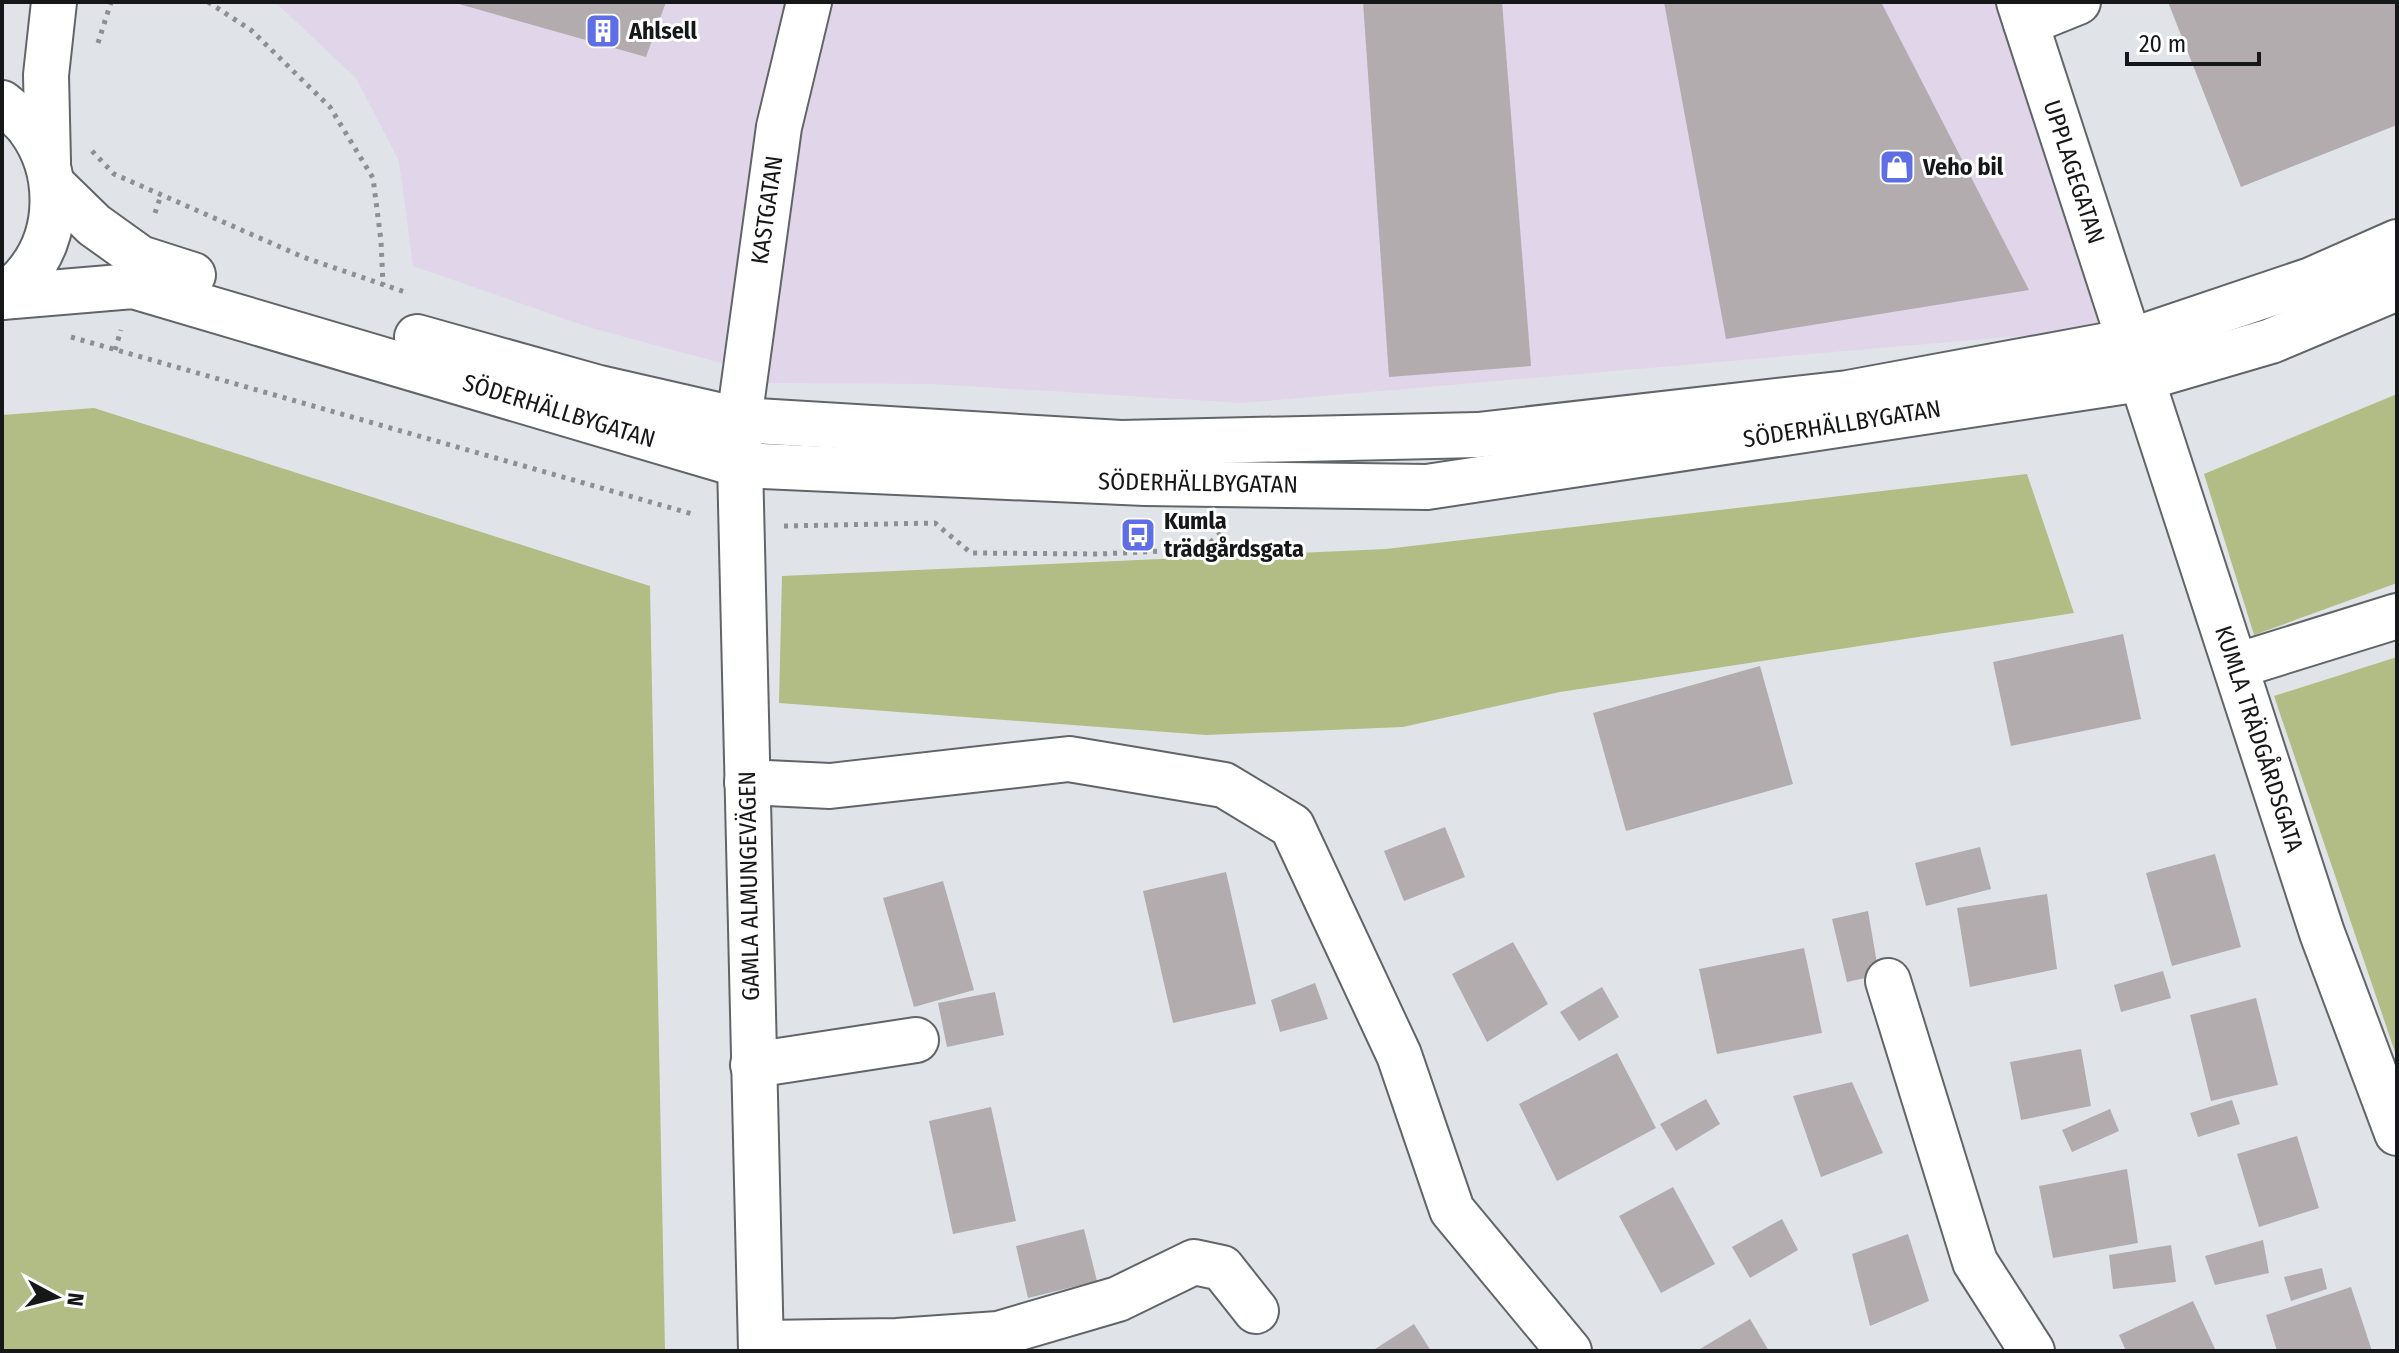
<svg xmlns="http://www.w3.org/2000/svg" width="2399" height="1353" font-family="'Fira Sans Condensed',sans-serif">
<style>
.commercial{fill:#e0d5e9}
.green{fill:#b1bd84}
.building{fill:#b2acaf}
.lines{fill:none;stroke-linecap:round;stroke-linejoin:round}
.minor-casing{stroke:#616568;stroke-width:48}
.major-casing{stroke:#616568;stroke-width:48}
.path{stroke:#8d9093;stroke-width:5;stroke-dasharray:4 6;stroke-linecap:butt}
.minor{stroke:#fff;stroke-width:44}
.major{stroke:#fff;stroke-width:44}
.labels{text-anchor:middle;stroke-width:6;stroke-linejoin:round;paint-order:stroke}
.poi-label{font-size:24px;font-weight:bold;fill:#161719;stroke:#fff;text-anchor:start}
.street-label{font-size:24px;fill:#161719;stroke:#fff}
</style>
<rect width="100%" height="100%" fill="#e0e4e8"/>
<!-- commercial -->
<g class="commercial">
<path d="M275,2H787L729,365L591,328L413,266L399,161L356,78Z"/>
<path d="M812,2H2031L2148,325L1242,403L933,384L743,383Z"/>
</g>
<!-- green -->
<g class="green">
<path d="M2397,394V583L2254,635L2204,474Z"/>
<path d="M94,408L650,586L665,1351H2V415Z"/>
<path d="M2027,474L2074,613L1560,692L1403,727L1206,735L779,703L782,576L1386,549Z"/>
<path d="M2397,657V1058L2274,696Z"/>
</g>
<!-- building -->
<g class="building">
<path d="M452,2H666L646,57Z"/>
<path d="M1363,2H1502L1531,366L1389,377Z"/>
<path d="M1664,2H1881L2029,290L1726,339Z"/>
<path d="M2168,2H2397V125L2241,187Z"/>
<path d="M2123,634L2141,719L2011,746L1993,662Z"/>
<path d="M1760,666L1793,784L1626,831L1593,713Z"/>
<path d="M1445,827L1465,877L1404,901L1384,851Z"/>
<path d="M1980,847L1991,889L1926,906L1915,863Z"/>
<path d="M2215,854L2241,947L2172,966L2146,873Z"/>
<path d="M1226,872L1256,1004L1173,1023L1143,891Z"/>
<path d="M943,881L974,990L914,1007L883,898Z"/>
<path d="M2047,894L2057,969L1970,987L1957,908Z"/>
<path d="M1868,911L1879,975L1847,982L1832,919Z"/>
<path d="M1513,942L1548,1004L1487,1042L1452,974Z"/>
<path d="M1804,948L1822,1033L1717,1054L1699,969Z"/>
<path d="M2163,971L2171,998L2121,1012L2114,985Z"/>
<path d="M1315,983L1328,1019L1280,1032L1271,1000Z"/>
<path d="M1602,987L1619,1017L1579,1041L1560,1012Z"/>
<path d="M995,992L1004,1035L947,1047L938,1003Z"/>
<path d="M2256,998L2278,1085L2211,1101L2190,1015Z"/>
<path d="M2081,1049L2091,1106L2021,1120L2010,1062Z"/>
<path d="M1617,1053L1656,1128L1557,1181L1519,1104Z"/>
<path d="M1852,1082L1883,1153L1821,1177L1793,1096Z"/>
<path d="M1706,1099L1720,1124L1676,1151L1660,1124Z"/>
<path d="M2232,1100L2240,1124L2198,1137L2190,1113Z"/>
<path d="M991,1107L1016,1221L953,1234L929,1121Z"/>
<path d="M2110,1109L2119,1131L2072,1152L2062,1130Z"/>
<path d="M2297,1136L2319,1208L2259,1227L2237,1154Z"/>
<path d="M2127,1169L2138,1243L2053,1258L2039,1186Z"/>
<path d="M1673,1187L1715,1264L1661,1293L1619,1216Z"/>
<path d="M1782,1219L1798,1250L1750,1278L1732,1247Z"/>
<path d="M1084,1229L1097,1281L1028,1298L1016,1246Z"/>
<path d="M1908,1234L1929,1301L1870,1326L1852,1254Z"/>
<path d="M2263,1240L2269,1273L2215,1285L2205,1256Z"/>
<path d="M2171,1245L2176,1282L2113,1289L2109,1255Z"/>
<path d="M2322,1268L2327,1289L2291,1301L2284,1277Z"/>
<path d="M2351,1287L2372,1351H2277L2266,1315Z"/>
<path d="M2193,1301L2216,1351H2126L2119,1335Z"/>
<path d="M1750,1319L1769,1351H1701L1700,1349Z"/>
<path d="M1414,1324L1431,1351H1372Z"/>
</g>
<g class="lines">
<defs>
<g id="minor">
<path d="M2019,2L2322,933L2397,1133"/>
<path d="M2026,23L2078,2"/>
<path d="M53,185L94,225L140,258L193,275"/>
<path d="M2,297L133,286L740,465L1145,483L1427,487L2141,379L2271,341L2397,288"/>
<path d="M417,337L599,388L739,420L1121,443L1478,435L1848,393L2130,341L2311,280L2397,242"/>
<path d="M2236,666L2397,616"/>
<path d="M747,782L830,786L1069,759L1224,785L1292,826L1399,1055L1452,1210L1569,1351"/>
<path d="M1888,981L1975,1262L2032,1351"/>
<path d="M753,1065L916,1040"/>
<path d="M761,1343L897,1341L998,1334L1118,1299L1194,1262L1222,1268L1256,1311"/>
<path d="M761,1351L739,420L779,127L809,2"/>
</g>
<g id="major">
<path d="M2,103C11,111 22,118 29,128C61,171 61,235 25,276C19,284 9,290 2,297"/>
<path d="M48,162L46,75L54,2"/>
</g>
</defs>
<!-- minor casing -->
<use href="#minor" class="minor-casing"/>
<!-- major casing -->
<use href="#major" class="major-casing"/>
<!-- path -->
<g class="path">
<path d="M208,2L251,30L330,107L373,178L381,241L383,285"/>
<path d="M98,43L111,2"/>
<path d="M92,151L114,174L303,257L408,293"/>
<path d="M155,213L161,195"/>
<path d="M71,337L696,515"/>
<path d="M115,350L121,330"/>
<path d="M784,526L935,523L971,553L1100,554L1203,549L1224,530"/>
</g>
<!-- minor -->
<use href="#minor" class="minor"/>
<!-- major -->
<use href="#major" class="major"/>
</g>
<!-- icons -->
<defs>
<symbol id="building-square" viewBox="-11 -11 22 22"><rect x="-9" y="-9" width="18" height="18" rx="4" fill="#5d6ee6" stroke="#fff"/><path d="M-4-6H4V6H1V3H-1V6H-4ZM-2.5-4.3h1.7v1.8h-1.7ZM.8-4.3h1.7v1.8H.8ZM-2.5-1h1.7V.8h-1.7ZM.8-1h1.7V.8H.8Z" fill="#fff"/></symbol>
<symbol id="shop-square" viewBox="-11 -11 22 22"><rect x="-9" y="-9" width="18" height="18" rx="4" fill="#5d6ee6" stroke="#fff"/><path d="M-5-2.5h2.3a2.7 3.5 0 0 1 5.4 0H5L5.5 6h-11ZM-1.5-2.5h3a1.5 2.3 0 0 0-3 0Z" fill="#fff"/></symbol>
<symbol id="bus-square" viewBox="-11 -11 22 22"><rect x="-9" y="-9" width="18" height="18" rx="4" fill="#5d6ee6" stroke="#fff"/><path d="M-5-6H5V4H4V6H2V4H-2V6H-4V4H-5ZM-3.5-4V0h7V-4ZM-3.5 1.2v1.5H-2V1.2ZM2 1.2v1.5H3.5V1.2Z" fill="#fff"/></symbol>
</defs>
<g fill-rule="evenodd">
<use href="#building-square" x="583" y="11" width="40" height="40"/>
<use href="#shop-square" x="1877" y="147" width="40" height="40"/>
<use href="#bus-square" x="1118" y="515" width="40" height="40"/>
</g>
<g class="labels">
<!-- poi labels -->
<g class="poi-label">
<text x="629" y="39">Ahlsell</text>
<text x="1923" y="175">Veho bil</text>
<text x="1164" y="529">Kumla<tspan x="1164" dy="28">trädgårdsgata</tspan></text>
</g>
<!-- street labels -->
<g class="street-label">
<text transform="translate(2074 172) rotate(72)" y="8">UPPLAGEGATAN</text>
<text transform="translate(767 210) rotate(-82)" y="8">KASTGATAN</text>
<text transform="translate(559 411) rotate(17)" y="8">SÖDERHÄLLBYGATAN</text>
<text transform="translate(1842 424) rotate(-9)" y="8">SÖDERHÄLLBYGATAN</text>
<text transform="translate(1198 483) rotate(1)" y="8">SÖDERHÄLLBYGATAN</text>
<text transform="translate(2259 739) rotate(72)" y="8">KUMLA TRÄDGÅRDSGATA</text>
<text transform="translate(749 886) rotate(-91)" y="8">GAMLA ALMUNGEVÄGEN</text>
</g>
</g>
<!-- border -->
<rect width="2399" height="1353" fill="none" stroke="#161719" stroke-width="8"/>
<!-- north arrow -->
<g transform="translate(56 1297) rotate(97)" stroke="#ffffff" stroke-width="6" paint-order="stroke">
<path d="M0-6L14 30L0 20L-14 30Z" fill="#161719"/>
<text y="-12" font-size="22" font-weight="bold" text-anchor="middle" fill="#161719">N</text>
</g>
<!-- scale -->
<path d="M2127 52v12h132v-12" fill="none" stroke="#161719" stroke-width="4"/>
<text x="2139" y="52" font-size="24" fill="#161719" stroke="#ffffff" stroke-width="6" paint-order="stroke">20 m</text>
</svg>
